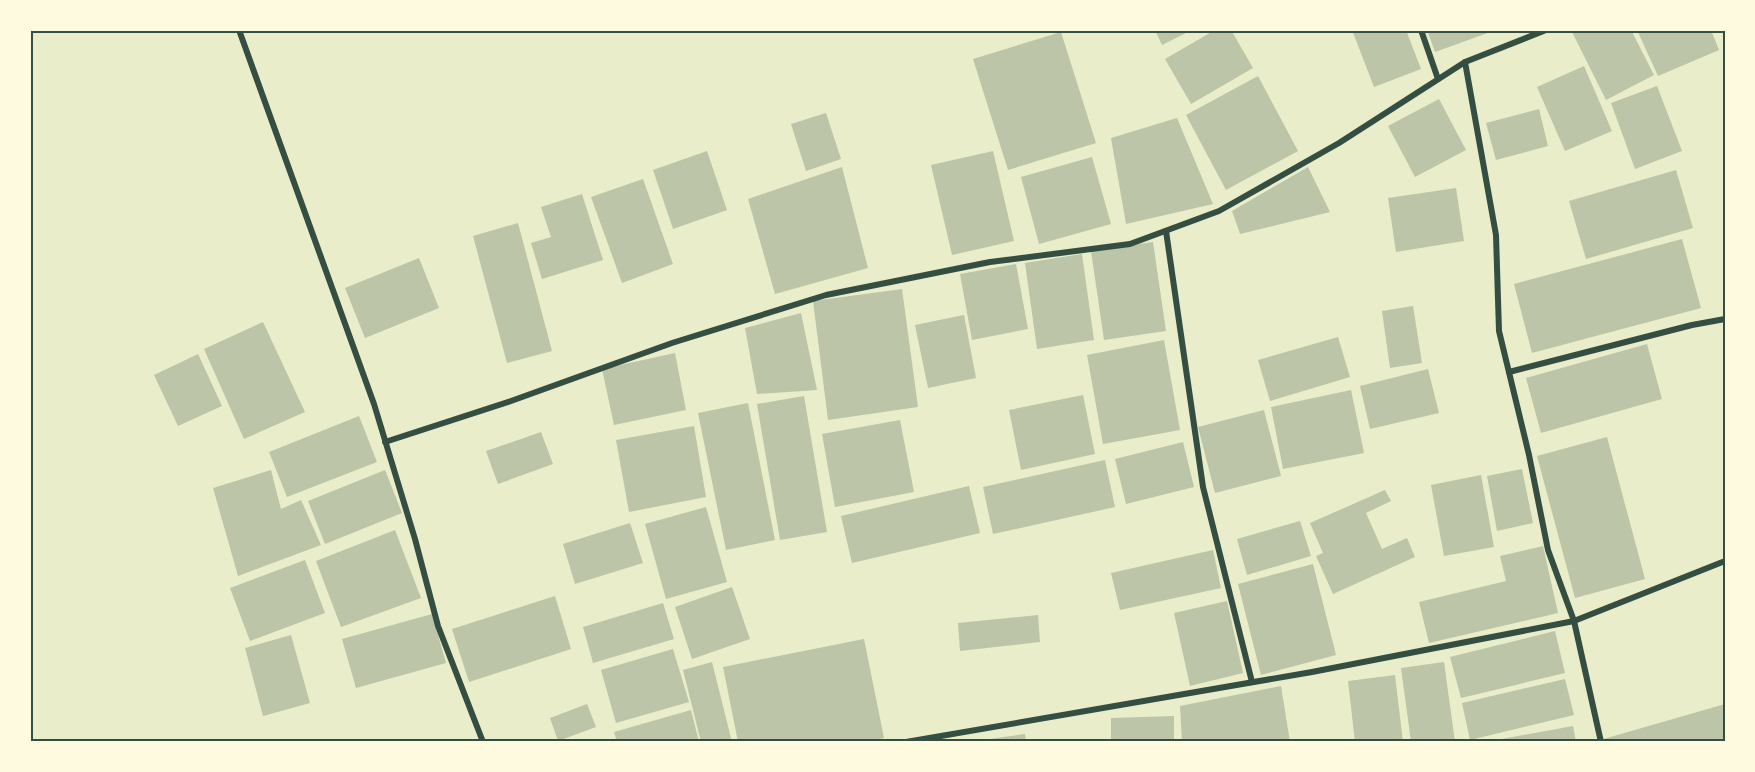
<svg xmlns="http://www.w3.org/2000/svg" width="1755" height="772" font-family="'PT Sans',sans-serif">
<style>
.building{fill:#bcc5a7}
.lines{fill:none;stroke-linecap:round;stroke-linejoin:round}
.minor{stroke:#344e41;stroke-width:6}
.neatline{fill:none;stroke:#344e41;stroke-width:2}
</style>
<rect width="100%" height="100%" fill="#e9edc9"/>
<!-- building -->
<g class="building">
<path d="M1155,30H1192L1162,45Z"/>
<path d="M1215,30H1231L1253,68L1191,104L1165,59Z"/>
<path d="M1352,30H1406L1421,69L1374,87Z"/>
<path d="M1427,30H1496L1435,52Z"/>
<path d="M1571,30H1631L1654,75L1606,100Z"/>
<path d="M1637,30H1711L1719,50L1658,76Z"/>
<path d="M1061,32L1096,143L1008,170L973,59Z"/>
<path d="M1584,66L1612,131L1565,151L1537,87Z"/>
<path d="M1258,76L1298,151L1226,190L1186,115Z"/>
<path d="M1657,86L1682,151L1635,169L1611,103Z"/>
<path d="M1439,99L1466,150L1415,177L1388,126Z"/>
<path d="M1539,109L1548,146L1496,160L1486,123Z"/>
<path d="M826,113L841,159L806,171L791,124Z"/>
<path d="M1177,118L1213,204L1126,224L1111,138Z"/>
<path d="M707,151L727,210L673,229L653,170Z"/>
<path d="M993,151L1014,241L952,255L931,165Z"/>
<path d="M1092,157L1111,224L1039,244L1021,177Z"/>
<path d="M842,167L868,268L775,294L748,199Z"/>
<path d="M1308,167L1330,212L1240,234L1232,211Z"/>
<path d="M1676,170L1693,228L1586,259L1569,201Z"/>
<path d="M643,179L673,264L622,283L591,197Z"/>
<path d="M1456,188L1464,241L1396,252L1388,198Z"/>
<path d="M582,194L603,260L542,279L531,243L551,237L541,207Z"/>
<path d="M518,223L552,351L507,363L473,236Z"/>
<path d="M1682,239L1701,308L1532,353L1514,284Z"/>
<path d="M1153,242L1166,331L1104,340L1091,251Z"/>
<path d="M1082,254L1094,340L1037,349L1025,263Z"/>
<path d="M419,258L439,308L365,338L345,288Z"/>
<path d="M1016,264L1028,329L972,340L960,274Z"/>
<path d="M902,289L918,407L828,420L813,301Z"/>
<path d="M1413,306L1422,363L1390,368L1382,311Z"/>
<path d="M801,313L817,390L757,394L745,328Z"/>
<path d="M964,315L976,378L928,388L915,325Z"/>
<path d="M263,322L305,412L244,439L204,349Z"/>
<path d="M1338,337L1350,377L1270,401L1258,360Z"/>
<path d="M1164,340L1180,430L1103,444L1087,355Z"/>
<path d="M1647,344L1662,399L1541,433L1526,378Z"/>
<path d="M675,353L686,410L614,425L602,369Z"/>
<path d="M198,354L222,406L178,426L154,375Z"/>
<path d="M1428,369L1439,413L1370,429L1360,386Z"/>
<path d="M1351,390L1364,453L1283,469L1271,407Z"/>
<path d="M1083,395L1095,454L1021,470L1009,410Z"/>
<path d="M804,396L827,532L780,540L757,404Z"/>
<path d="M748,403L775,540L726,550L698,413Z"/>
<path d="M1264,410L1281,476L1215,493L1198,427Z"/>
<path d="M359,416L377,462L287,497L269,452Z"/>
<path d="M900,420L914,492L835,507L822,434Z"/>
<path d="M694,426L706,497L629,512L616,440Z"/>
<path d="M541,432L553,464L498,484L486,451Z"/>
<path d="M1607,437L1645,579L1575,598L1537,456Z"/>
<path d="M1183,442L1194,487L1126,504L1115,459Z"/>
<path d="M1105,460L1115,507L993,534L983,487Z"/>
<path d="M1522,469L1533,523L1497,531L1487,476Z"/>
<path d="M271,470L281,509L301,500L321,545L238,576L213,488Z"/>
<path d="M385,470L402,513L325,544L308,501Z"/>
<path d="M1481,475L1494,547L1444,556L1431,485Z"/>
<path d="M969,486L980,533L852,563L841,516Z"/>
<path d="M1385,490L1391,501L1366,513L1382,549L1407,538L1415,557L1333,594L1316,556L1323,553L1310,523Z"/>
<path d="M706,507L727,582L666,599L645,524Z"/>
<path d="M1300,521L1311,556L1247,575L1237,539Z"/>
<path d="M630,523L643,563L575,584L563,544Z"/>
<path d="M395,530L421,598L341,627L316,561Z"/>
<path d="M1543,546L1558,613L1429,643L1419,602L1506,581L1500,556Z"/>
<path d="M1213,550L1221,588L1120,610L1111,573Z"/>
<path d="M305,560L325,613L250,641L230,588Z"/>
<path d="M1313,564L1336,655L1261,675L1238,584Z"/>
<path d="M732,587L750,639L692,659L675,607Z"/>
<path d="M555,596L571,649L469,682L452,629Z"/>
<path d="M1227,601L1243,673L1190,686L1174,613Z"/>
<path d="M663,603L674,639L593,663L583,627Z"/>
<path d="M432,614L446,663L356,688L342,639Z"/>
<path d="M1038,615L1040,642L960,651L958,623Z"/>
<path d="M1555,631L1565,673L1461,698L1450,657Z"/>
<path d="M291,635L310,703L263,716L245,648Z"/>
<path d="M864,639L884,738L866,742H738L723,667Z"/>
<path d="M673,649L689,702L616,723L601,670Z"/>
<path d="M712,662L732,742H701L683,670Z"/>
<path d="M1444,662L1455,742H1411L1401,668Z"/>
<path d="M1395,675L1403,742H1355L1348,681Z"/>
<path d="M1565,679L1574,715L1470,740L1462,703Z"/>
<path d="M1281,686L1290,742H1182L1180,706Z"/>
<path d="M587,704L596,727L558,741L550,718Z"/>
<path d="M1725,704V742H1601L1600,740Z"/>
<path d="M691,710L699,742H617L614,732Z"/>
<path d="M1174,716V742H1111V718Z"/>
<path d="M1573,726L1576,742H1491V741Z"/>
<path d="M1025,734L1026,742H977L976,741Z"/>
</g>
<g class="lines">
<!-- minor -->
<g class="minor">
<path d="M239,30L374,404L415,539L438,626L483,742"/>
<path d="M1421,30L1438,79"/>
<path d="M1465,62L1496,235L1499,331L1529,455L1548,550L1574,621L1601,742"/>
<path d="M1166,231L1203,487L1252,682"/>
<path d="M1509,372L1692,325L1725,319"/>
<path d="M385,442L511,401L672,343L826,295L990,262L1130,244L1219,211L1339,143L1465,62L1546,30"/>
<path d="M906,742L1312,672L1574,621L1725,561"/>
</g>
</g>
<!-- border -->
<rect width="1755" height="772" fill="none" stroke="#fefae0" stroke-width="63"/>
<rect x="32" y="32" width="1692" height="708" class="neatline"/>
</svg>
